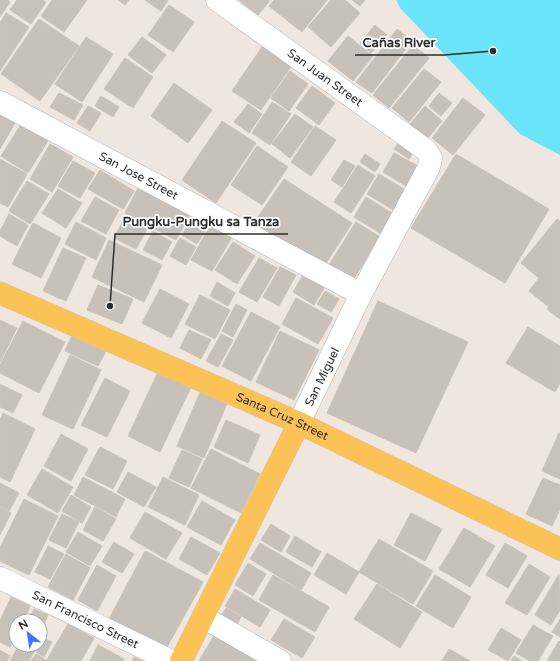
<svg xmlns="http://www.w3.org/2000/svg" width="560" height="661" font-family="'Varela Round',sans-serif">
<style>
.water{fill:#6ae4f9}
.building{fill:#c8c1ba;stroke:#cbc2b8}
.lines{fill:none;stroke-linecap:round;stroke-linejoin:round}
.minor-casing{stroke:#b3b7c1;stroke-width:23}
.major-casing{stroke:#c8c8c8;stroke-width:23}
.minor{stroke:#fff;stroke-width:22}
.major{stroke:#fdc256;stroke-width:22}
.labels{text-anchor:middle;stroke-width:3.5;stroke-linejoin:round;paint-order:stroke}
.street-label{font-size:12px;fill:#2d2d2d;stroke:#fff}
.leader{fill:none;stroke:#2d2d2d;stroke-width:1.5}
.callout-dot{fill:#2d2d2d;stroke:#fff;stroke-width:1.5}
.callout-label{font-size:13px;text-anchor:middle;font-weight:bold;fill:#2d2d2d;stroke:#fff;stroke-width:3.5;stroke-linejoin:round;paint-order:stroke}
</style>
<rect width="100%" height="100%" fill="#efe6df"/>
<!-- water -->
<path class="water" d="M396,0H560V155L520,134L401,9Z"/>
<!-- building -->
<g class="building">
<path d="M0,0H8L10,2L0,17Z"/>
<path d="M17,0H42L46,2L31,24L10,10Z"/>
<path d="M52,0H87L64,32L41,16Z"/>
<path d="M118,0H129L125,5Z"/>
<path d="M145,0H168L161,11Z"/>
<path d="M239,0H270L258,15Z"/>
<path d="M274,0H327L302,32L269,6Z"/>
<path d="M331,0H345L360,13L331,47L308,27Z"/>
<path d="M352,0H365L360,6Z"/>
<path d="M169,5L194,22L173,52L148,35Z"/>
<path d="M6,13L29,27L0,71V23Z"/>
<path d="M39,19L79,46L40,101L1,74Z"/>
<path d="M375,25L387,35L371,53L360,43Z"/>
<path d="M397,29L412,41L372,93L356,82Z"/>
<path d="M348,36L373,56L353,81L328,61Z"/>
<path d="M86,37L113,54L82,102L55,84Z"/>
<path d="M142,37L166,55L152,73L128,55Z"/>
<path d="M264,44L293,64L261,110L232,91Z"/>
<path d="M413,45L429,58L389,108L373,95Z"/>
<path d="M125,58L153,77L133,108L104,89Z"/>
<path d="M424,69L441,82L409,122L392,108Z"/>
<path d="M290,71L308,84L289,111L271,98Z"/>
<path d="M174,83L212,110L188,143L151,116Z"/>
<path d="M312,86L335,103L319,125L296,108Z"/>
<path d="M59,93L83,105L74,120L50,107Z"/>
<path d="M439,93L452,103L441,116L429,106Z"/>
<path d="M101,96L119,107L113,117L95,106Z"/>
<path d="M463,98L485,115L453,155L432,138Z"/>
<path d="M272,102L291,114L270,145L252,133Z"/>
<path d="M248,104L262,114L249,133L234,122Z"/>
<path d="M88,106L101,113L90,131L77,123Z"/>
<path d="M425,106L442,121L427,139L410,124Z"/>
<path d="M0,112L16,121L0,149Z"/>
<path d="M295,114L313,127L290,158L272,144Z"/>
<path d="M222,121L256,143L216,203L182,180Z"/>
<path d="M22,123L49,139L28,173L1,156Z"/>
<path d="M315,126L336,140L311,176L291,162Z"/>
<path d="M399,142L414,151L409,159L394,149Z"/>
<path d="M50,144L73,157L52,192L30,179Z"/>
<path d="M257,146L288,167L262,205L231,185Z"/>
<path d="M394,153L418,166L406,186L383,172Z"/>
<path d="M365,154L380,164L375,172L360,162Z"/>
<path d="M456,154L549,209L505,283L411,228Z"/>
<path d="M0,159L27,174L8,207L0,203Z"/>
<path d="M344,160L355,166L342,187L331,180Z"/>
<path d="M73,161L95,173L80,198L58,186Z"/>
<path d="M358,165L375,176L351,213L334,202Z"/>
<path d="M100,170L134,191L123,209L88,189Z"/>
<path d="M379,174L407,191L395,211L367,194Z"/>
<path d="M284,179L352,223L323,268L254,223Z"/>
<path d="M27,181L49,194L30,224L9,211Z"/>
<path d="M138,188L190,214L176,240L125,213Z"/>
<path d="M58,189L82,203L66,228L42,213Z"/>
<path d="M95,197L119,210L106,234L81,221Z"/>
<path d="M366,197L395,215L383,235L354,217Z"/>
<path d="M9,214L28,225L17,246L0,236V231Z"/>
<path d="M125,217L147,229L136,249L114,238Z"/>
<path d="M192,218L207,227L197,244L182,235Z"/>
<path d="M557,219L560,221V319L547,309L549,307L529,291L539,278L521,263Z"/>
<path d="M76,222L106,238L96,260L65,244Z"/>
<path d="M356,222L380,237L353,280L329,265Z"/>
<path d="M33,223L61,238L41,278L12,264Z"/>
<path d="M210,225L232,237L212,271L191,260Z"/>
<path d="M153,231L172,242L162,260L143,250Z"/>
<path d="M180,238L196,247L186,265L170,256Z"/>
<path d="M109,240L162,265L144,302L92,277Z"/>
<path d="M233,242L255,256L237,284L215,270Z"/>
<path d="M63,248L86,258L66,301L43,291Z"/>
<path d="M259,258L277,268L257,302L239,292Z"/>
<path d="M280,267L296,275L279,306L263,297Z"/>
<path d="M303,275L324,288L314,305L293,292Z"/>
<path d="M217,282L235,293L228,306L210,296Z"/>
<path d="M98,285L133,299L122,324L87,310Z"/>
<path d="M160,289L189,304L171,338L142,323Z"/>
<path d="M325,291L339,299L331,312L317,304Z"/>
<path d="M200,295L230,310L215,339L185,324Z"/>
<path d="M296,298L333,318L318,344L282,324Z"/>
<path d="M378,301L468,342L416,453L327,413Z"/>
<path d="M236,304L247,310L233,337L222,331Z"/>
<path d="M251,312L280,327L251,381L222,366Z"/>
<path d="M0,320L17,328L0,362Z"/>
<path d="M23,321L65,342L39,393L0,373V365Z"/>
<path d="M528,327L560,346V383L555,392L506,363Z"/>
<path d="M189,330L211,340L201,359L180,348Z"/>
<path d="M280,331L319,350L294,400L256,382Z"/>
<path d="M221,334L233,340L218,367L206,361Z"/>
<path d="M72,335L106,351L98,366L65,351Z"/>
<path d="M70,355L101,370L73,429L42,415Z"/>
<path d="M158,372L191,387L160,452L128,436Z"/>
<path d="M105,378L130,391L107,437L81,425Z"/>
<path d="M0,384L22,395L13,413L0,407Z"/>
<path d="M202,388L229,399L204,458L177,446Z"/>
<path d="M3,413L35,429L10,482L0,477V420Z"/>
<path d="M226,420L260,435L248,463L214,447Z"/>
<path d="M559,433H560V479L542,471Z"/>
<path d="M61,434L88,449L71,481L44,466Z"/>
<path d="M100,447L127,461L113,489L85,475Z"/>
<path d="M211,449L260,474L241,513L191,488Z"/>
<path d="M182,450L202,459L189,487L169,478Z"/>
<path d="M42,469L73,487L58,513L27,495Z"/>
<path d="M128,472L156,487L144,507L117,492Z"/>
<path d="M83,477L125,499L116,517L74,495Z"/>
<path d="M163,477L199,495L185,525L148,507Z"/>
<path d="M543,478L560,485V509L552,526L526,514Z"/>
<path d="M0,483L19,493L9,511L0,506Z"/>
<path d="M71,495L91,507L82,523L62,511Z"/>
<path d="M24,499L58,516L29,575L0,561V548Z"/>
<path d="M202,501L235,520L221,545L187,527Z"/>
<path d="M0,507L11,513L0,535Z"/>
<path d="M95,507L116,519L103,541L83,530Z"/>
<path d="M145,512L182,533L166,559L130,538Z"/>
<path d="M411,513L442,529L425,561L394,545Z"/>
<path d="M62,514L79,522L66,548L49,540Z"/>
<path d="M271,524L290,536L281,552L261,540Z"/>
<path d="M464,528L495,546L470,587L439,569Z"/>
<path d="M78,532L102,546L90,566L66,552Z"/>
<path d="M295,536L321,552L312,567L286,552Z"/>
<path d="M191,537L220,553L207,575L179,559Z"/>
<path d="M379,539L433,571L413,604L359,572Z"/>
<path d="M114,542L134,554L122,573L102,562Z"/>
<path d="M260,543L311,573L301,590L250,559Z"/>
<path d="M505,543L527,556L508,588L486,575Z"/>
<path d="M48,546L64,554L50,579L35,572Z"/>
<path d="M145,551L203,582L166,649L109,619Z"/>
<path d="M327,553L359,572L346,594L314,575Z"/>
<path d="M66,554L90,568L73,600L48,587Z"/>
<path d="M248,563L266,574L253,596L235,585Z"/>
<path d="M529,564L550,577L527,615L505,603Z"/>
<path d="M97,565L116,576L97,611L78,600Z"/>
<path d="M559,574L560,610L551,625L535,615Z"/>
<path d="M273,575L329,607L315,632L259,600Z"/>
<path d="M435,575L471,597L453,628L416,606Z"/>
<path d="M377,584L422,612L400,648L354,619Z"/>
<path d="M235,589L270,610L260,627L225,606Z"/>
<path d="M11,597L30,606L23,621H16V635L10,647L0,642V621Z"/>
<path d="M226,608L241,617L233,631L218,622Z"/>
<path d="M34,609L48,615L42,629L40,628V621H28Z"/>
<path d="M284,619L315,637L302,658L271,640Z"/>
<path d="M560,619V637L552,632Z"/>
<path d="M68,624L94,638L81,661H46Z"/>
<path d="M533,625L553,636L538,661H530L516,653Z"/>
<path d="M501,628L521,640L508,661L488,650Z"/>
<path d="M218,629L261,661H199Z"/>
<path d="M40,632L44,634L40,641Z"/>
<path d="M43,638L52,642L44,657L36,652Z"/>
<path d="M559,641L560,642V661H547Z"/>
<path d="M19,645H38L29,661H10Z"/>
<path d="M98,645L124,659L123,661H90Z"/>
<path d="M449,649L470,661H442Z"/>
<path d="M0,650L10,656L7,661H0Z"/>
<path d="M36,654L46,660L45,661H31Z"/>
<path d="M514,656L522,661H511Z"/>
<path d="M134,657L143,661H132Z"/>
</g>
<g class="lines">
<defs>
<g id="minor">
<path id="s1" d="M217,0L426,150L431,158L429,167L361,294L299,423"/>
<path id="s2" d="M0,102L361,294"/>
<path id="s3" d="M0,578L171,661"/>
<path d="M203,617L280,661"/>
</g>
<g id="major">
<path id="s4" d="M0,293L299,423L560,549"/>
<path d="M181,661L299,423"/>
</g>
</defs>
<!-- minor casing -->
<use href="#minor" class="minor-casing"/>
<!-- major casing -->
<use href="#major" class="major-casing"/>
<!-- minor -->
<use href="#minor" class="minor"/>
<!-- major -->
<use href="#major" class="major"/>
</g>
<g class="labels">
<!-- street labels -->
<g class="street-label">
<text dy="4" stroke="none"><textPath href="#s1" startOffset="133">San Juan Street</textPath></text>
<text dy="4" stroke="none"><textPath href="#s2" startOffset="157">San Jose Street</textPath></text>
<text transform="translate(322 377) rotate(-64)" y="4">San Miguel</text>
<text dy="4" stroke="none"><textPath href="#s4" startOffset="308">Santa Cruz Street</textPath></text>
<text dy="4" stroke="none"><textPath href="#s3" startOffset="95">San Francisco Street</textPath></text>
</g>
</g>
<!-- callouts -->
<path class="leader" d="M493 51L444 55H355M110 306L115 234H288"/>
<g class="callout-dot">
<circle cx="493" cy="51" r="4"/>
<circle cx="110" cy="306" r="4"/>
</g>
<g class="callout-label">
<text x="399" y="47">Cañas River</text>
<text x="201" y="226">Pungku-Pungku sa Tanza</text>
</g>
<!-- north arrow -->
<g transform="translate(28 633) rotate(330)"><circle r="19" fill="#ffffff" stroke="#ababab"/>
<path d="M0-3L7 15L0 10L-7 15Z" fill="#3c77ff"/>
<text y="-6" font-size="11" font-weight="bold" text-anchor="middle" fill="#2d2d2d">N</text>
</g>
</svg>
